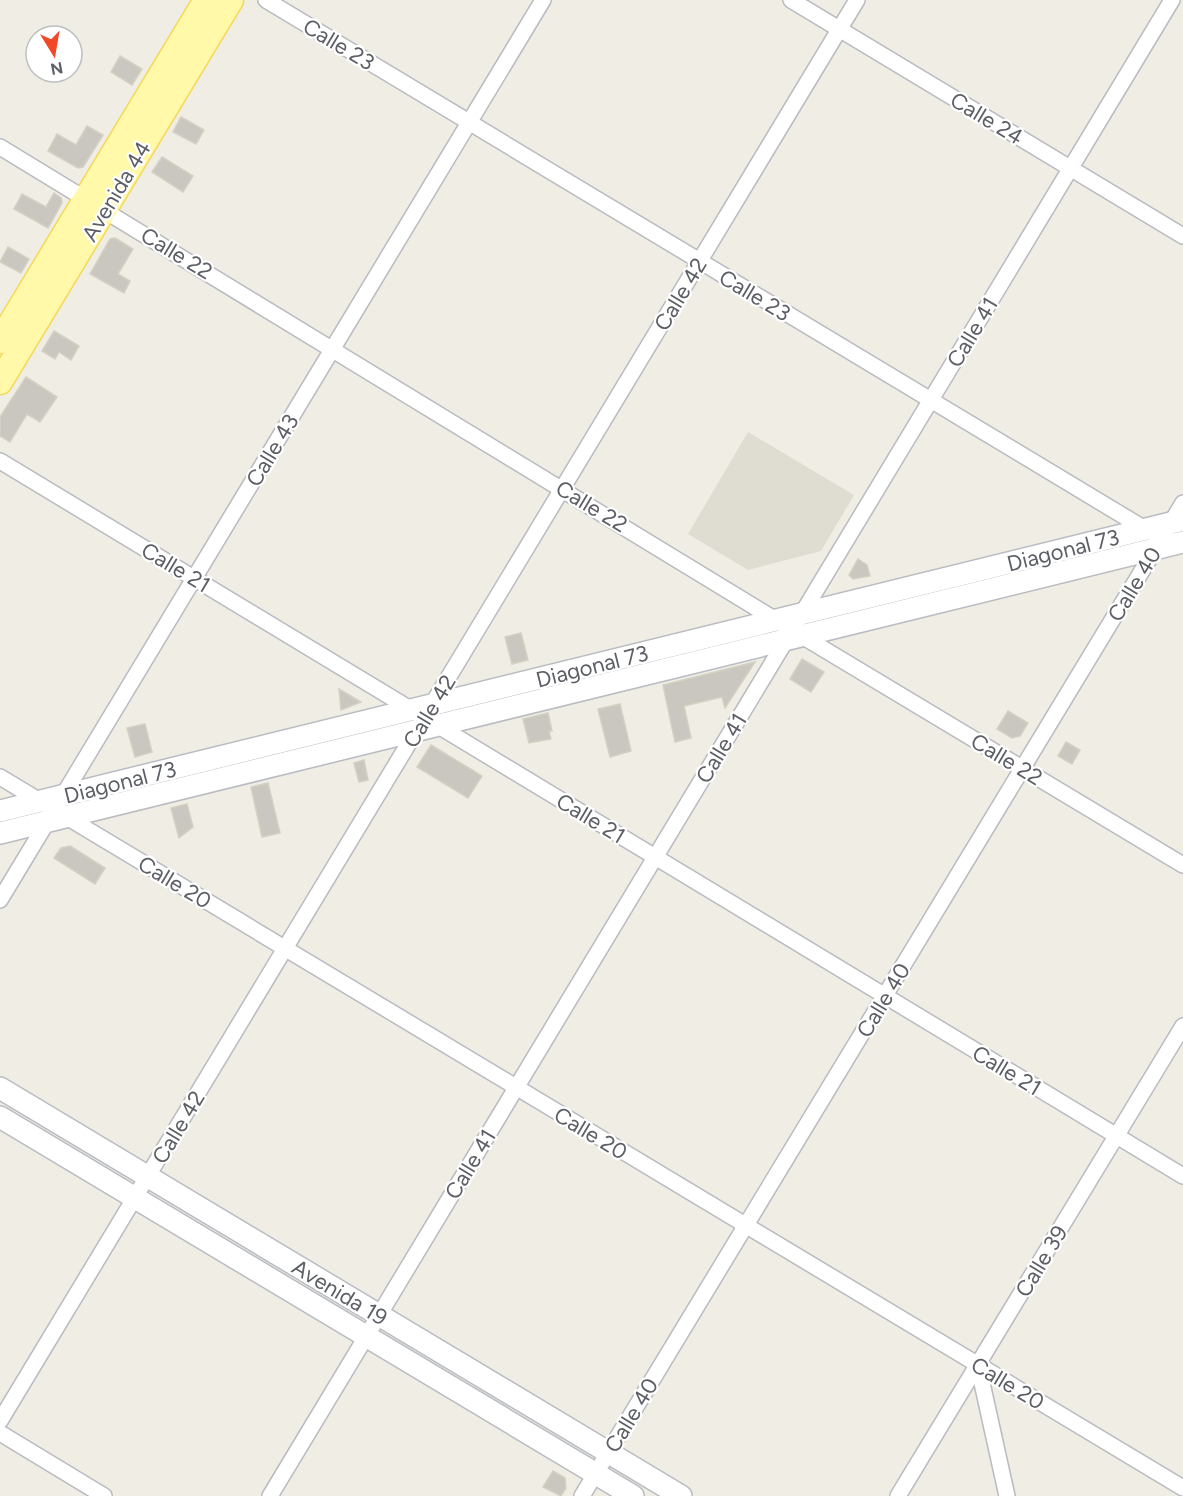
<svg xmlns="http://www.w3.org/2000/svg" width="1183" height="1496" font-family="Figtree,sans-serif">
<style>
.education{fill:#dfddd2}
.building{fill:#cac7c1;stroke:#d4d0c2;stroke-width:1.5}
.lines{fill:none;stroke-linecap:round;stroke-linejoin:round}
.street-casing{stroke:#b9bbc0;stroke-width:18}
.secondary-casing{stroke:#b9bcc2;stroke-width:24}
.primary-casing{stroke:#f7d854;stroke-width:27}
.street{stroke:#fff;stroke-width:15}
.secondary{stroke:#fff;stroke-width:21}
.primary{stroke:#fff9a9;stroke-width:24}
.labels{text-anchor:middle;stroke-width:4.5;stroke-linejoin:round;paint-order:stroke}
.street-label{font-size:22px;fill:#5c5f65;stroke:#fff}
</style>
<rect width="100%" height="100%" fill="#efede4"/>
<!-- education -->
<path class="education" d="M748,432L854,495L821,551L748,570L688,534Z"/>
<!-- building -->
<g class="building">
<path d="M120,56L142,69L132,85L111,72Z"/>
<path d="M181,117L204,130L196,144L173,132Z"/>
<path d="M87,126L103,135L83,167L78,168L48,151L57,134L76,145Z"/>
<path d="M162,157L193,176L183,192L152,172Z"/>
<path d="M54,193L61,198L62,203L48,228L14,209L22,194L46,207Z"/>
<path d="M115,238L133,249L118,274L130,281L124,293L90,274L110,239Z"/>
<path d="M8,247L29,259L21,273L0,262Z"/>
<path d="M54,331L79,346L71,360L59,352L55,359L42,351Z"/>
<path d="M26,377L57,397L40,422L27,414L10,442L0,436V417Z"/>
<path d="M858,559L867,565L870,576L853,579L849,575Z"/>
<path d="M521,633L528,660L512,664L505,637Z"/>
<path d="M802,659L824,672L811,692L790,679Z"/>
<path d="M755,662L725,708L722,697L684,706L691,738L675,742L663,685Z"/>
<path d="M339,689L361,702L341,710Z"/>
<path d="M620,704L631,751L610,757L598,709Z"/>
<path d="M1008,711L1028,723L1020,736L1012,738L997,729Z"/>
<path d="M548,713L552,731H549L551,739L529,743L523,719Z"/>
<path d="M145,724L152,752L135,757L127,728Z"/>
<path d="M1066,742L1080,750L1072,764L1058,756Z"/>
<path d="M431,745L482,776L468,798L417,767Z"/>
<path d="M364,760L368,780L359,782L354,763Z"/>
<path d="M268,783L280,833L262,837L251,787Z"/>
<path d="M187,804L193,827L179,838L171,808Z"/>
<path d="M70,846L105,868L95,884L54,858L61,848Z"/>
<path d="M553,1471L565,1478L566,1488L561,1496L543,1487Z"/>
</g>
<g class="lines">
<defs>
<g id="street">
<path d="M266,0L1150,532"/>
<path d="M791,0L1183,236"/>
<path d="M0,147L802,636L1183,865"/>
<path d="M0,461L1183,1176"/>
<path d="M0,777L1183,1488"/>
<path d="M0,900L543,0"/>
<path d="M978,1365L1007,1496"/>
<path d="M0,1421L857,0"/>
<path d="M0,1433L104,1496"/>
<path d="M270,1496L1172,0"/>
<path d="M582,1496L1183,503"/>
<path d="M898,1496L1183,1026"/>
</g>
<g id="secondary">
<path d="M0,811L1183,520"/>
<path d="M0,833L1183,542"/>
<path d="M0,1088L681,1496"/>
<path d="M0,1117L633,1496"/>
</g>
<g id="primary">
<path d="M0,341L206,0"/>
<path d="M0,382L231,0"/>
</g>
</defs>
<!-- street casing -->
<use href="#street" class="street-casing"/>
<!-- secondary casing -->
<use href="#secondary" class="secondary-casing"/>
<!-- primary casing -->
<use href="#primary" class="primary-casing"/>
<!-- street -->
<use href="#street" class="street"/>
<!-- secondary -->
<use href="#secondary" class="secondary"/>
<!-- primary -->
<use href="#primary" class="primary"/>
</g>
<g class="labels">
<!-- street labels -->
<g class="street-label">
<text transform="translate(339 44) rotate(31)" y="8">Calle 23</text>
<text transform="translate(987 118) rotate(31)" y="8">Calle 24</text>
<text transform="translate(116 191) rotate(-59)" y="8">Avenida 44</text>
<text transform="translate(177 253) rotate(31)" y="8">Calle 22</text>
<text transform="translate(680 294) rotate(-59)" y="8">Calle 42</text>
<text transform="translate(755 295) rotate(31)" y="8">Calle 23</text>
<text transform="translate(972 332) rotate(-59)" y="8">Calle 41</text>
<text transform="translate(272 450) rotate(-59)" y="8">Calle 43</text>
<text transform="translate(592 506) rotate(31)" y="8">Calle 22</text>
<text transform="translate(1063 550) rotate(-14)" y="8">Diagonal 73</text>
<text transform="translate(176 567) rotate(31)" y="8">Calle 21</text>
<text transform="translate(1134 584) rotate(-59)" y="8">Calle 40</text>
<text transform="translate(592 666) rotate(-14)" y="8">Diagonal 73</text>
<text transform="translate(429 711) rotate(-59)" y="8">Calle 42</text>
<text transform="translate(721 748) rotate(-59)" y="8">Calle 41</text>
<text transform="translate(1007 759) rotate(31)" y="8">Calle 22</text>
<text transform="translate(120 782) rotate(-14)" y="8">Diagonal 73</text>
<text transform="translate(591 818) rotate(31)" y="8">Calle 21</text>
<text transform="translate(175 882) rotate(31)" y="8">Calle 20</text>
<text transform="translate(883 1000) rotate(-59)" y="8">Calle 40</text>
<text transform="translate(1007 1070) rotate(31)" y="8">Calle 21</text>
<text transform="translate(178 1127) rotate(-59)" y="8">Calle 42</text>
<text transform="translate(591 1133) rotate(31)" y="8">Calle 20</text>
<text transform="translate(470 1164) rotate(-59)" y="8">Calle 41</text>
<text transform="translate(1041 1261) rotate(-59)" y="8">Calle 39</text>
<text transform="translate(340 1292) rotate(31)" y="8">Avenida 19</text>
<text transform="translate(1008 1383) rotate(31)" y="8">Calle 20</text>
<text transform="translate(631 1415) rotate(-59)" y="8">Calle 40</text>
</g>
</g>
<!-- north arrow -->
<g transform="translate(54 54) rotate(169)"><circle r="28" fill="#ffffff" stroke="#bebfc1" stroke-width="1.5"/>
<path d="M0-4.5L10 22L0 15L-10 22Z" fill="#f14928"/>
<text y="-9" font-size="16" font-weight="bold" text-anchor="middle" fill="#5c5f65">N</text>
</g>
</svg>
